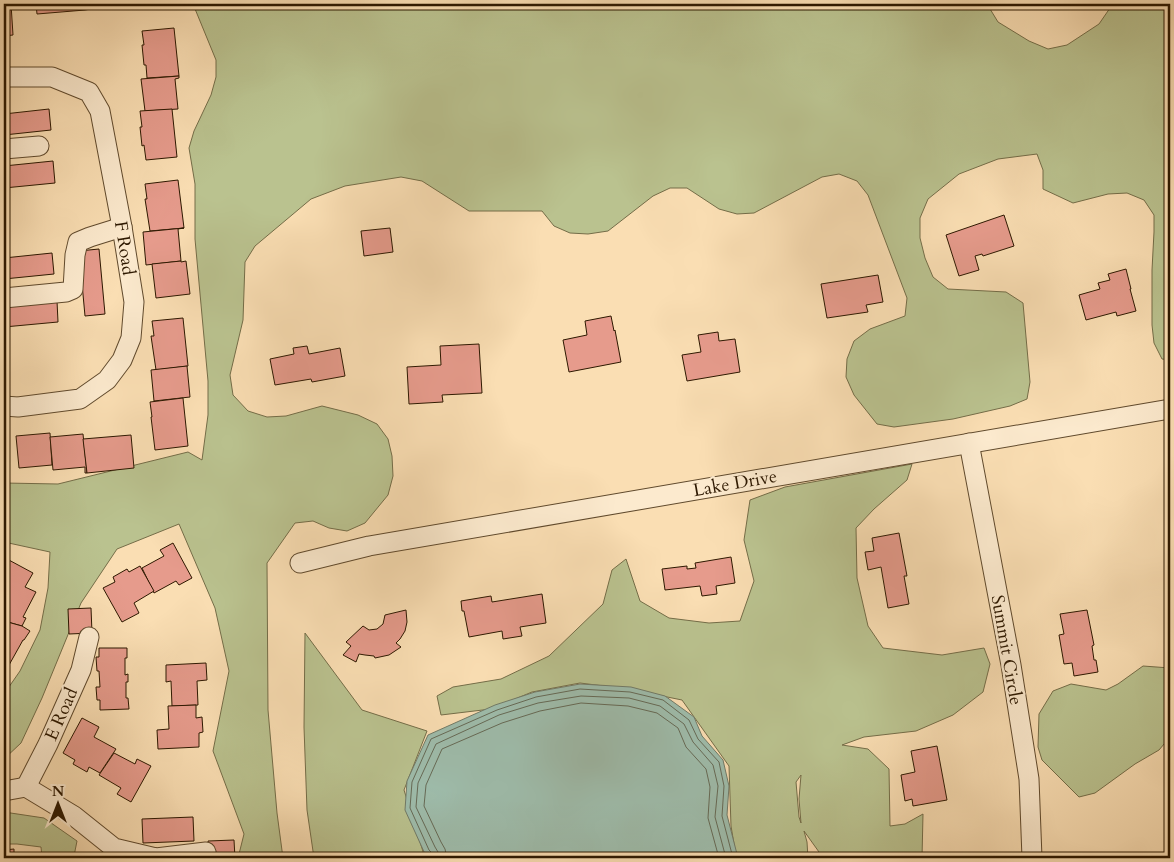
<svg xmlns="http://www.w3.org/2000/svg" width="1174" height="862" font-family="Cardo,serif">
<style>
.green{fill:#bac28f;stroke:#746d48;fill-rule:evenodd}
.water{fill:#9ebcab;stroke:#717a67}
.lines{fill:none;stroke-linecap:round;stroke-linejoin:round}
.shore{stroke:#666a56;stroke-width:1}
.building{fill:#e69b8c;stroke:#2d1800}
.minor-casing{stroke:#604a2d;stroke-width:21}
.minor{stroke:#fceace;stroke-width:19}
.labels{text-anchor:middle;stroke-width:4.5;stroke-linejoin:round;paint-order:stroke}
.street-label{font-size:18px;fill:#2d1800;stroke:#fceace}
</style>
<rect width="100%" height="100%" fill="#fadeb3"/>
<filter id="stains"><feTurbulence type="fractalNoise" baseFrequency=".004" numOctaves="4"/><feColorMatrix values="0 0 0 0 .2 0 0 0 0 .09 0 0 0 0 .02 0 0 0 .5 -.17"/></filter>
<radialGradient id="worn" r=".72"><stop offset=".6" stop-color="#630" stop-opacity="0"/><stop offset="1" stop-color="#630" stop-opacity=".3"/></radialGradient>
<!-- green -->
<g class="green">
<path d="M193,4H987L998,22L1029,41L1048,49L1067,45L1099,24L1110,8L1111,4H1170V360L1162,359L1154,343L1152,325V270L1154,232V215L1144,200L1127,193L1108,194L1073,203L1043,189V170L1037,154L998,159L959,174L928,199L920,218V238L925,258L933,277L948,289L1006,292L1023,303L1030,382L1027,399L1010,406L953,419L894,427L877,424L854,395L846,377L847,359L854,341L870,329L905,316L907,298L868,195L857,181L839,174L822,177L754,213L737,214L719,209L687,188H670L653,196L608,231L588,234L570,233L554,226L542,211H469L422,181L401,177L345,186L311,199L255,246L245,262L243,320L230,375L233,395L248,411L267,417L286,416L322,406L358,415L377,424L388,439L392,456L393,476L388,495L365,523L347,531L329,528L313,521L295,523L267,563L268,710L277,813L283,858H238L244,834L213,751L229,671L215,608L179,524L117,549L81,603L42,698L21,743L4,759V694L20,671L40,630L48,588L50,552L4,542V483L58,484L188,452L202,460L208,415V381L195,239V184L189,148L194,131L211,95L216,77V60Z"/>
<path d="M912,464L907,480L874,509L856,528L857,578L868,626L883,648L942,655L984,648L990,664L983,692L953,715L916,731L864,737L842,745L868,749L889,769L890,826L905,824L923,814L922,858H814L819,852L804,831L807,842L808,858H738L735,850L731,826L729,766L682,700L628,689L580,683L532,692L491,709L441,715L437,696L453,687L501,679L549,656L603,604L612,570L626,559L640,601L669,618L709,623L740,621L754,581L744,540L750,500L785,487ZM801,775L799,799L801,823L799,817L796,782Z"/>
<path d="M305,633L362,710L427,731L404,790L425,858H314L307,810L304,727Z"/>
<path d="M1143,666L1170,668V737L1159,750L1135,764L1095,793L1079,797L1042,760L1038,747L1039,714L1053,691L1071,684L1106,690L1118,684Z"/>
<path d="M4,812L44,818L77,841L74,856L78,858H42L41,847L17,844H4Z"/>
</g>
<!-- water -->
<path class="water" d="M580,684L631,687L665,696L694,717L702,736L723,760L729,786L727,815L738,858H430L425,854L405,810L407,781L428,735L495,705L535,692Z"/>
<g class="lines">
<!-- shore -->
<g class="shore">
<path d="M433,858V854L429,850L410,808L412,782L431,739L497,710L536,697L580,689L630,692L663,700L689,720L698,739L719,762L724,786L722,816L733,858"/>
<path d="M439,858L438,852L435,847L416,807L418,783L436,744L499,715L538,703L581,696L629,698L660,706L684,724L693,742L713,765L718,786L715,817L726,858"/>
<path d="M447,858L445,849L441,842L424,806L426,785L442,749L502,723L540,711L581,703L628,706L657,713L678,728L686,747L706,769L710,787L708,818L719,858"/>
</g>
</g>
<!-- building -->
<g class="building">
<path d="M4,4H11L13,35L4,36Z"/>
<path d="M36,4H84L85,10L37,14Z"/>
<path d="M84,4H90L91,9L85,10Z"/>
<path d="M174,28L179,76L147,78L146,65H144L142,45H144L142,31Z"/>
<path d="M179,76V78L175,79L178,109L145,111L141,79Z"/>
<path d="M49,109L51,130L4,135V114Z"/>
<path d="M172,109L177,157L146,160L144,145L142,146L140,127H142L140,111Z"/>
<path d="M53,161L55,183L4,188V166Z"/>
<path d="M178,180L184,228L150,231L145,199H147L145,184Z"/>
<path d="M1004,215L1014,246L983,256L982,254L975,256L979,270L959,276L946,235Z"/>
<path d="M184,228L178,229L181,261L146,265L143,232Z"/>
<path d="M390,228L393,252L364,256L361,231Z"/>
<path d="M99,249L105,314L85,316L79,251Z"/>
<path d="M52,253L54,274L4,279V258Z"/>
<path d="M181,261V262L186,261L190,294L156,298L152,264Z"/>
<path d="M1126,269L1131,289H1130L1136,311L1117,316L1116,312L1086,320L1079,295L1100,289L1098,283L1110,280L1108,274Z"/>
<path d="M878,275L883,302L866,305L868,312L827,318L821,284Z"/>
<path d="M57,301L58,322L4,327V306Z"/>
<path d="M611,316L614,331L615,330L621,362L569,372L563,340L587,335L585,321Z"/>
<path d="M183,318L188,366L156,370L151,336H154L152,321Z"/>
<path d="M718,332L719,341L735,339L740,372L687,381L682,355L701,352L698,335Z"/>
<path d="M479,344L482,393L442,395L443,402L409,404L407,367L441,365L440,346Z"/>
<path d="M307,346L309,354L340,348L345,376L312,382L311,379L275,385L270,359L294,354L293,348Z"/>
<path d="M187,366L190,397L154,401L151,370Z"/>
<path d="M183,398L188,446L155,450L151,417H152L150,402Z"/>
<path d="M50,433L52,465L19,468L16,436Z"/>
<path d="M83,434L87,473H85V467L53,470L50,437Z"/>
<path d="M131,435L134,468L87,473L83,439Z"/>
<path d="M899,533L907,576H904L909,604L888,608L881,567L868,570L865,552L874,551L872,538Z"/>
<path d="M173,543L192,578L179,585L176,581L154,593L142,568L164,556L160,550Z"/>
<path d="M731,557L735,583L716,586L717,594L702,596L700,586L665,590L662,569L687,566V569L696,568L695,563Z"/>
<path d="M7,559L33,573L25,587L36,592L23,617L26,618L22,626L4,621V565Z"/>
<path d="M140,566L154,591L134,603L139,613L122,622L103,588L115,582L113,577L127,569L129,572Z"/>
<path d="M542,594L546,623L520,627L522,636L503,639L502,631L469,637L464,611H462L461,601L491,596L492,602Z"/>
<path d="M91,608L92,633L69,634L68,609Z"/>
<path d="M406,610L407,622L405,631L400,639L396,643L401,647L389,655L375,658L374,656L365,655L359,654L356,662L343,655L351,646L346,642L363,626L369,630L377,629L383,624L385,615Z"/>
<path d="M1087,610L1094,645L1092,646L1094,660H1096L1098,672L1074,676L1072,663L1064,664L1059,635L1064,634L1060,614Z"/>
<path d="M4,621L22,626L30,631L24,640H23L4,674Z"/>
<path d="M99,648H127V658H125V675L128,674V682H126V698H128L129,709L100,710V700H97L96,687H100L99,671H97L96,657H99Z"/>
<path d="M206,663L207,680L197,681L198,705L172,706L171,681L166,682V665Z"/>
<path d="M196,705V718L202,717L203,732L199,733V747L158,749L157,730L169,729L168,706Z"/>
<path d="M82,718L99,727L94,737L116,749L100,773L89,767L87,772L73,764L75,760L63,753Z"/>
<path d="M937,746L947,800L913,806L912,799L905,801L901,775L915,772L911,751Z"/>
<path d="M114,753L135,764L137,759L151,766L131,802L117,794L121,788L99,775Z"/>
<path d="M193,817L194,841L143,843L142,819Z"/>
<path d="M234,840L235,858H209L208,841Z"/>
<path d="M14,849V858H4V850Z"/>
</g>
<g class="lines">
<defs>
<g id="minor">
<path d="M4,77H52L89,92L100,111L122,227L134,302L131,338L122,360L107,380L80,399L18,407L4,406"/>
<path d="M4,149L39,146"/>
<path d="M4,298L66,292L73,289L75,255L78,242L90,237L122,227"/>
<path d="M969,443L1011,665L1029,779L1032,858"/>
<path d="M300,563L369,546L1170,409"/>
<path d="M26,787L48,744L81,670L89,637"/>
<path d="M4,791L26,787L74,816L114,848L156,858L206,852L207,858"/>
</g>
</defs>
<!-- minor casing -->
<use href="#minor" class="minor-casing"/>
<!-- minor -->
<use href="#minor" class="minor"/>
</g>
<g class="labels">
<!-- street labels -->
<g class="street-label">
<text transform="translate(125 248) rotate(81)" y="6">F Road</text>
<text transform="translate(735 483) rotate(-10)" y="6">Lake Drive</text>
<text transform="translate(1007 650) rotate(80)" y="6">Summit Circle</text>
<text transform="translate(61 714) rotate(-66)" y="6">E Road</text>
</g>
</g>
<!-- margin -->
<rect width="1174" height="862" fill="none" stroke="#fadeb3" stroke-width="20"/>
<rect x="5" y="5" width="1164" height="852" fill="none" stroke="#2d1800" stroke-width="2.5"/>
<rect x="10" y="10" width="1154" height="842" fill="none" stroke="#2d1800"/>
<!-- north arrow -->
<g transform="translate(58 804)" stroke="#fceace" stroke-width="4" paint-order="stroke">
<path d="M0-4L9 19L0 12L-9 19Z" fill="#2d1800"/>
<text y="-8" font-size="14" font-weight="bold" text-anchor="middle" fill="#2d1800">N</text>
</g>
<rect width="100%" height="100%" filter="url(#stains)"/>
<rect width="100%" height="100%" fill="url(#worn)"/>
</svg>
